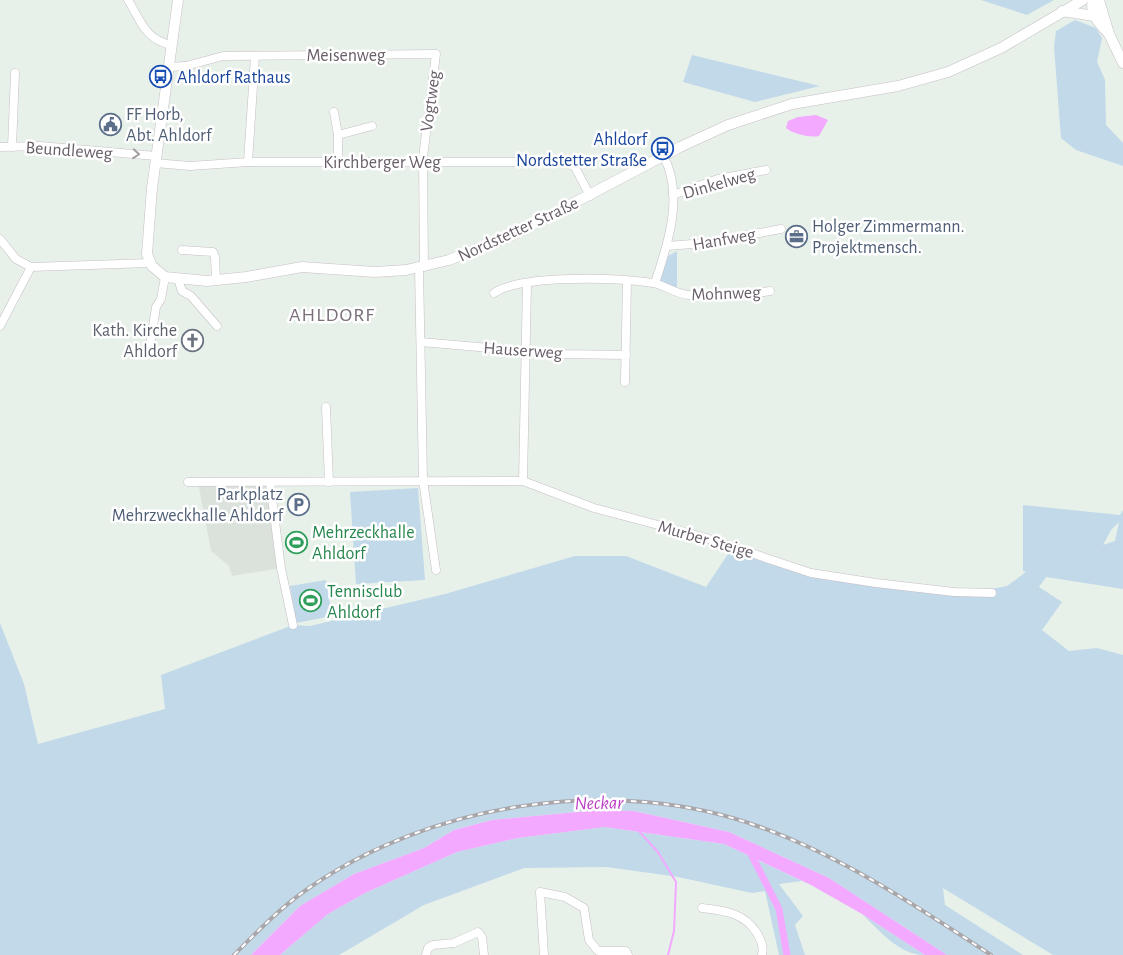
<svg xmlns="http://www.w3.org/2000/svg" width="1123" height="955" font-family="'Alegreya Sans',sans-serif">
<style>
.industrial{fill:#dbe2dc}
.green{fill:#c2d9ea;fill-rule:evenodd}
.water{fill:#f3a9ff}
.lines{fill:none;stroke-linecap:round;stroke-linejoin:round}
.stream{stroke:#f3a9ff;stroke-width:2}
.canal{stroke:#f3a9ff;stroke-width:7}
.minor-casing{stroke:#c6bec5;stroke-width:9}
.tertiary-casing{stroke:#c6bec5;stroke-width:11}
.minor{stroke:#fff;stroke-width:8}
.tertiary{stroke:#fff;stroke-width:10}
.rail-casing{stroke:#aaa7aa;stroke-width:4}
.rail{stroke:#fff;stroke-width:2;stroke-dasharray:5.5;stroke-linecap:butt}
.oneway{stroke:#a49ea4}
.labels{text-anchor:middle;stroke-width:5;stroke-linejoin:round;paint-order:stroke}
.street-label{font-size:18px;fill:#685e68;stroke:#fff}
.transit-label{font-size:18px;fill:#164399;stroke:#fff;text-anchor:start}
.service-label{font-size:18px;fill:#4e5e75;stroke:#fff;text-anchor:start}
.worship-label{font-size:18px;fill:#5b616d;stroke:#fff;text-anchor:end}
.leisure-label{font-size:18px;fill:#27864d;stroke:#fff;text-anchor:start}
.water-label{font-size:19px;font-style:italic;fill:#bc3fc5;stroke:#fff}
.quarter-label{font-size:20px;letter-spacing:1px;fill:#7a6f7a;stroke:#fff}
</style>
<rect width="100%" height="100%" fill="#e7f1e9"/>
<!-- industrial -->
<path class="industrial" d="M198,482L270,483L281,568L232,576L229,566L211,551Z"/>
<!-- green -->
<g class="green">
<path d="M981,0H1054L1027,15Z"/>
<path d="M1075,20L1096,28L1102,38L1097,62L1105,80L1106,125L1123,143V166L1076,150L1061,138L1054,47L1056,31Z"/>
<path d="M692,55L820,86L755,102L683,82Z"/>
<path d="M677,251V291L662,283L660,277L668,256Z"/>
<path d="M418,488L425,580L356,584L350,492Z"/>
<path d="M1023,505L1120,515L1123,510V589L1046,577L1039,587L1062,602L1042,630L1069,651L1097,648L1123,655V955H1053L943,888L945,905L1023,955H947L829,878L729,832L634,811L598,810L492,820L454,830L424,848L354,874L300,906L251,955H0V623L24,684L38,744L165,709L161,675L293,625L310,626L445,594L575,556H626L706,587L730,551L828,579L954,596L1007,586L1026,572L1023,571ZM1119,522L1115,541L1103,545L1111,530Z"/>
<path d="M326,580L332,616L296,623L290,586Z"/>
<path d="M605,827L724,844L802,881L779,884L803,916L795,925L805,955H779L765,891L752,893L678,877L607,867L524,868L424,905L339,955H280L328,914L365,893L457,852L518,838Z"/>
<path d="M862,914L925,955C899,955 880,931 862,914Z"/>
</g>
<!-- water -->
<g class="water">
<path d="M816,115L828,120L819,136C810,138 793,134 786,128L788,121L798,117Z"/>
<path d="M598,810L634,811L729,832L829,878L947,955H925L862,914L811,885L724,844L605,827L518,838L457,852L365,893L328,914L280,955H251L300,906L354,874L424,848L454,830L492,820Z"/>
</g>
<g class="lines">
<!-- stream -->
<path class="stream" d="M637,829L658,852L676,882L674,931L668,955"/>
<!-- canal -->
<path class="canal" d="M748,848L779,909L787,955"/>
<defs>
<g id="minor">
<path d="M128,0C141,21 145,40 172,45"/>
<path d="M169,67L186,66L223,56L436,54L423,157L424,267"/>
<path d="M334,112L338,135V162"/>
<path d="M338,135L372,126"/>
<path d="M0,147L40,146L156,156"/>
<path d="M12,147L15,73"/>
<path d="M248,162L255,56"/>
<path d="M155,163L190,166L248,162H566L575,167L590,196"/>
<path d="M673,195L718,179L766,170"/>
<path d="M0,239L16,259L31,267L150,263"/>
<path d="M667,246L705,243L781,229"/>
<path d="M182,250L213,252L215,257L216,280"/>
<path d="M419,268L423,480L436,570"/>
<path d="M178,279L182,291L191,296L217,326"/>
<path d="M655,283C668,244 684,196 664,157"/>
<path d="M494,293C522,274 619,278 653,283C665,285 675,294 689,295C716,298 743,295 770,291"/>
<path d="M0,326L31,267"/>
<path d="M421,342L559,354L626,355"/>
<path d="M149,352L156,307L161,299L165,277"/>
<path d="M625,382L627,282"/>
<path d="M326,407L329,482"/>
<path d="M523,481L527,283"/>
<path d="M188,482L523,481L594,508L703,537L811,573L876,583L954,592L992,593"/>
<path d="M270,483L281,568L293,625"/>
<path d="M702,908C725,911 743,912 757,933C761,941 764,946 762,955"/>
<path d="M426,955L428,948L433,945L454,943L478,932L482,937L484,955"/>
<path d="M544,955L540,892L565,897L584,908L589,940L598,951H626L628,955"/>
</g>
<g id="tertiary">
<path d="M178,0L152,188L147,254L152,266L165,277L207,281L246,277L302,267L375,272L406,270L449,260L515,234L680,147L728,125L792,104L898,86L948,72L1001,48L1083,0"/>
<path d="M1093,0C1089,14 1099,23 1108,33"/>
<path d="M1099,0L1109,34L1123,63"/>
<path d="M1062,11L1094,16"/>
</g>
</defs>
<!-- minor casing -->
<use href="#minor" class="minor-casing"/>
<!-- tertiary casing -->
<use href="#tertiary" class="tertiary-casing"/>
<!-- minor -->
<use href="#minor" class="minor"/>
<!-- tertiary -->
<use href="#tertiary" class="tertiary"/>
<defs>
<path id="rail" d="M234,955C257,932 279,909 306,890C431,802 615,774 760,827C843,857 918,907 991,955"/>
</defs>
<!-- rail casing -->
<use href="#rail" class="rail-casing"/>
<!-- rail -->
<use href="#rail" class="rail"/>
</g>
<!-- one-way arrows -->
<defs><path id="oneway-chevron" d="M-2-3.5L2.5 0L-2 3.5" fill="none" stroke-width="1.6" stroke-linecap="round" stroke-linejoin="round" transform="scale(1.25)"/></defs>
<use class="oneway" href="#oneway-chevron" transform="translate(136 154) rotate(5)"/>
<!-- icons -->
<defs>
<symbol id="bus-ring" viewBox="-11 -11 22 22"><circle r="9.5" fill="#fff" stroke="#1a4fb4" stroke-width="1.5"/><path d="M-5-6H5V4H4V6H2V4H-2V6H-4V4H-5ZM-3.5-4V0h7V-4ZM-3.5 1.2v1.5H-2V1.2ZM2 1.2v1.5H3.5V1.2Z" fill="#1a4fb4"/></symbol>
<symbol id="civic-ring" viewBox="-11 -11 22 22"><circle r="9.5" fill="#fff" stroke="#5c6f8a" stroke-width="1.5"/><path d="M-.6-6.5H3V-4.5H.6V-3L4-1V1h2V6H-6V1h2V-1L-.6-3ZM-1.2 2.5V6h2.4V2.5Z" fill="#5c6f8a"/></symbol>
<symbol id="office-ring" viewBox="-11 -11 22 22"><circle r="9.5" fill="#fff" stroke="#5c6f8a" stroke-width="1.5"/><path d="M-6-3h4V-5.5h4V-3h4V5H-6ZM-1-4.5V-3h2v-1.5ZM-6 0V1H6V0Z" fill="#5c6f8a"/></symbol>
<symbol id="church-ring" viewBox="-11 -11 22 22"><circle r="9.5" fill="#fff" stroke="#6b7280" stroke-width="1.5"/><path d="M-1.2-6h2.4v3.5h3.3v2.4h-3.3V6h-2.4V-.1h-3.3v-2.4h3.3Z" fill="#6b7280"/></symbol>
<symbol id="parking-ring" viewBox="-11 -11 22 22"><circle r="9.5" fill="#fff" stroke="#5c6f8a" stroke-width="1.5"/><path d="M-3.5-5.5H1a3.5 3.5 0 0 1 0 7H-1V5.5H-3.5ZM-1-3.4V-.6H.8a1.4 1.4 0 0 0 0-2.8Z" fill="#5c6f8a"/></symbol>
<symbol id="stadium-ring" viewBox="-11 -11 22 22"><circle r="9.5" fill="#fff" stroke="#2e9e5b" stroke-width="1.5"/><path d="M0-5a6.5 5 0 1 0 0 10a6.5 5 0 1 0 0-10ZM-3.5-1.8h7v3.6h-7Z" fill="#2e9e5b"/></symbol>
</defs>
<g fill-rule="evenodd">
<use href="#bus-ring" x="148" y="64" width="25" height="25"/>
<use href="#civic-ring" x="98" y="112" width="25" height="25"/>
<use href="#bus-ring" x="650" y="136" width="25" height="25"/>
<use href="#office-ring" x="784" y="224" width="25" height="25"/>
<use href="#church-ring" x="180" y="328" width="25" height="25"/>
<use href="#parking-ring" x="286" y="492" width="25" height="25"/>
<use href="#stadium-ring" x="284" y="530" width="25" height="25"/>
<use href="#stadium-ring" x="298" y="588" width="25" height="25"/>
</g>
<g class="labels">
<!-- street labels -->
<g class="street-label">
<text x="346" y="61">Meisenweg</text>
<text transform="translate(430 101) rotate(-82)" y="6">Vogtweg</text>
<text transform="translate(69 150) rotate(4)" y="6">Beundleweg</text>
<text x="382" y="168">Kirchberger Weg</text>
<text transform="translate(719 183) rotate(-16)" y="6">Dinkelweg</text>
<text transform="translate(518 229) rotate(-25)" y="6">Nordstetter Straße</text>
<text transform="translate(724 239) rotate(-10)" y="6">Hanfweg</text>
<text transform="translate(726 293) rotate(-2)" y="6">Mohnweg</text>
<text transform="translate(523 350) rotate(4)" y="6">Hauserweg</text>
<text transform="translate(706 539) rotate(16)" y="6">Murber Steige</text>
</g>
<!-- transit labels -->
<g class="transit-label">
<text x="177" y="83">Ahldorf Rathaus</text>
<text x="647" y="145" text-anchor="end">Ahldorf<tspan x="647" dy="21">Nordstetter Straße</tspan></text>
</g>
<!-- service labels -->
<g class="service-label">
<text x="126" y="120">FF Horb,<tspan x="126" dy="21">Abt. Ahldorf</tspan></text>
<text x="812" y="232">Holger Zimmermann.<tspan x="812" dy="21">Projektmensch.</tspan></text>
<text x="283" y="500" text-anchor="end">Parkplatz<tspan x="283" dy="21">Mehrzweckhalle Ahldorf</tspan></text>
</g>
<!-- worship labels -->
<g class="worship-label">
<text x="177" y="336">Kath. Kirche<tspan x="177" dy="21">Ahldorf</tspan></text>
</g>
<!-- leisure labels -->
<g class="leisure-label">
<text x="312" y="538">Mehrzeckhalle<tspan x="312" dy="21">Ahldorf</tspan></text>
<text x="327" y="597">Tennisclub<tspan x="327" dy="21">Ahldorf</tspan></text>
</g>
<!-- water labels -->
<g class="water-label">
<text transform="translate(599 802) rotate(-1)" y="7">Neckar</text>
</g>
<!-- quarter labels -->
<g class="quarter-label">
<text x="332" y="321">AHLDORF</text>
</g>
</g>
</svg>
